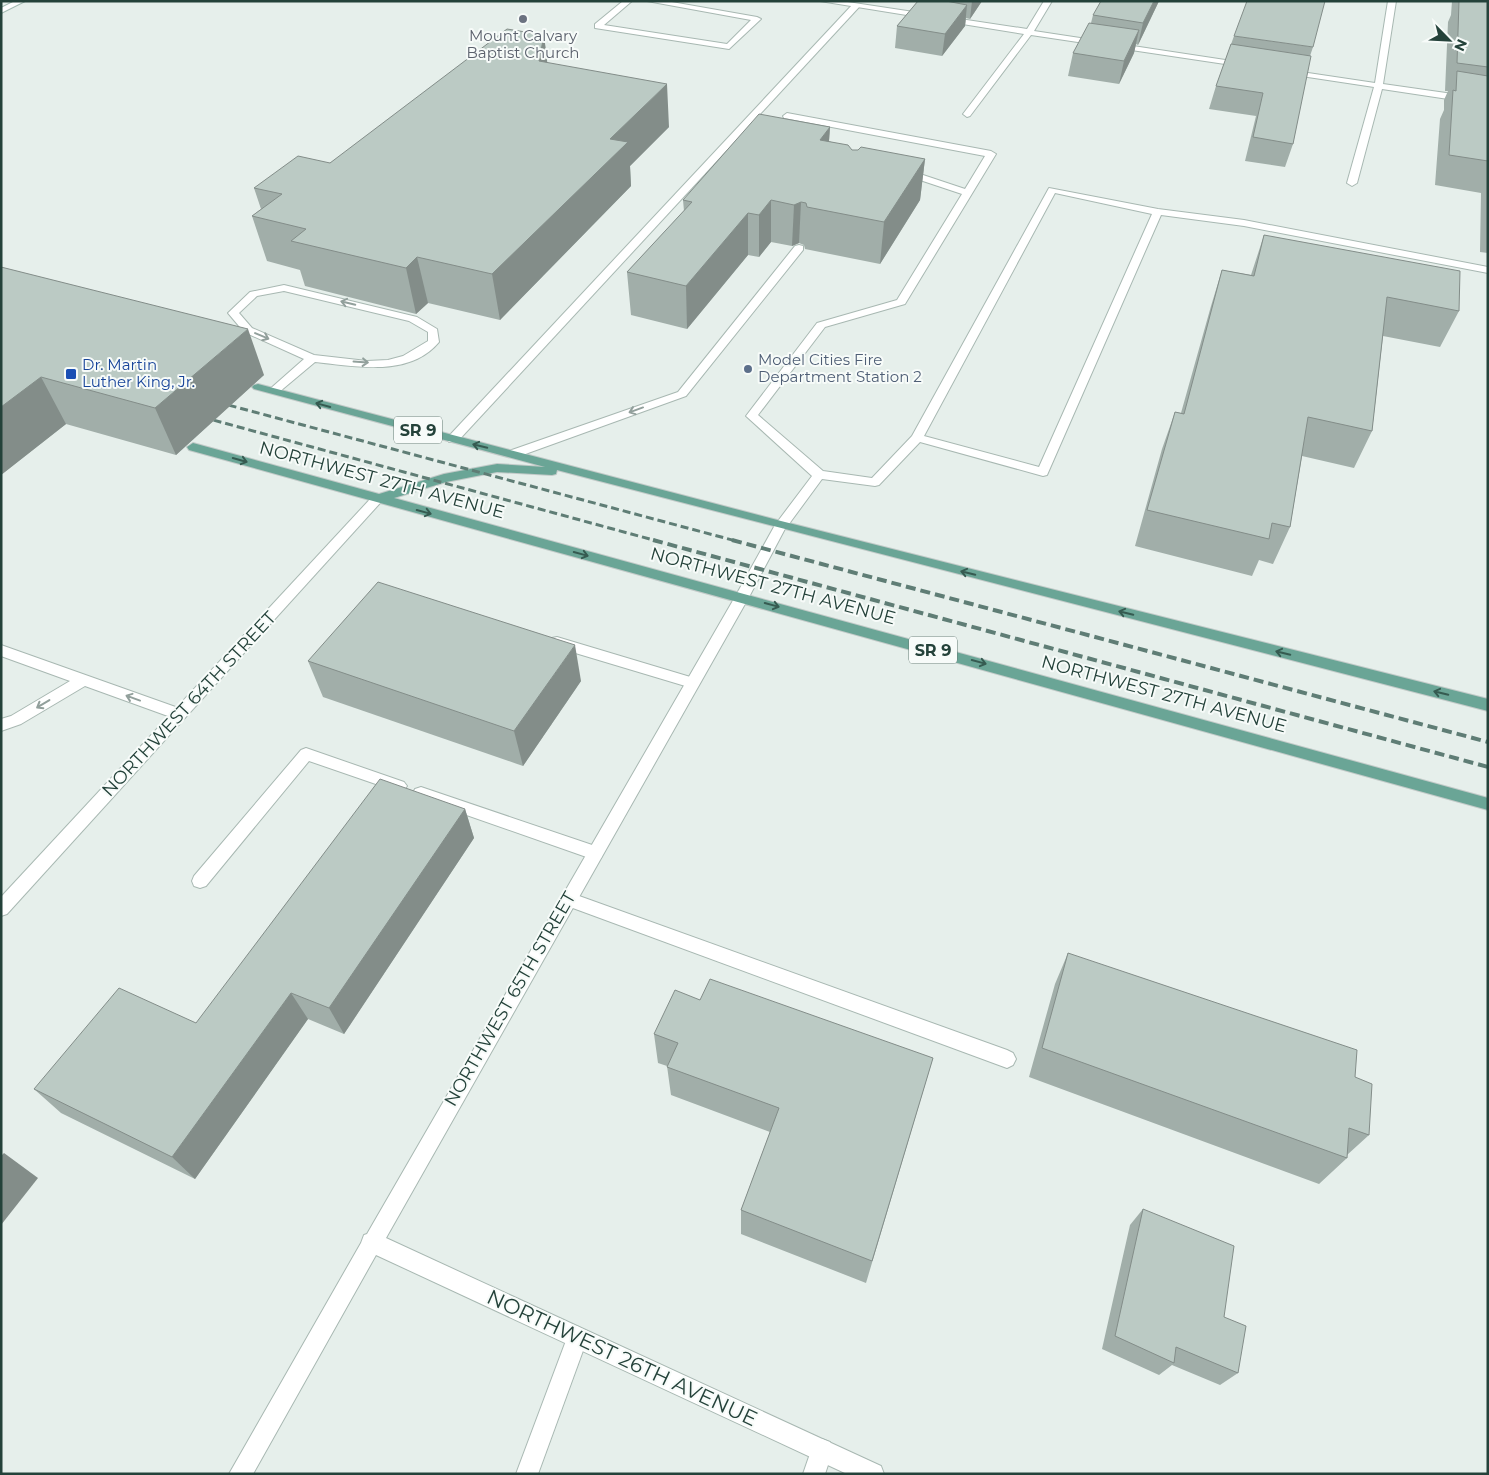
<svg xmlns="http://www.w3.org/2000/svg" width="1489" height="1475" font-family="Montserrat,sans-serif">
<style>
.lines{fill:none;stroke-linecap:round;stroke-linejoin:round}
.service-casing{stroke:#a8b8b2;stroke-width:2}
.minor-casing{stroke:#a8b8b2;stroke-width:2}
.secondary-casing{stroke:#a4bbb3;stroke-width:2}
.primary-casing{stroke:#c2cac8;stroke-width:2}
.service{fill:#fff;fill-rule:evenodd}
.minor{fill:#fff;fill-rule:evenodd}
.secondary{fill:#fff;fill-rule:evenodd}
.primary{fill:#6aa596;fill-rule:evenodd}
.rail-far1{stroke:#5f7d75;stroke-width:3;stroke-dasharray:8 4;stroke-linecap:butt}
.rail{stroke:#5f7d75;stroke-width:4;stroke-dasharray:10 5;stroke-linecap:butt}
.wall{fill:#a1aea9}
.shaded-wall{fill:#838d89}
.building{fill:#bbcac4;stroke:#838d89}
.oneway{stroke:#92a09c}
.oneway2{stroke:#365b51}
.worship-dot{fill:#6b7280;stroke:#f7fbf9;stroke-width:2}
.service-dot{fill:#5c6f8a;stroke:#f7fbf9;stroke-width:2}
.transit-dot{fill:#1a4fb4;stroke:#f7fbf9;stroke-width:2}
.labels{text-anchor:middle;stroke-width:4;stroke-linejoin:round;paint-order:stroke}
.far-worship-label{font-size:15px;fill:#5b616d;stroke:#f7fbf9}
.far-service-label{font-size:15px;fill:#4e5e75;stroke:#f7fbf9;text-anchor:start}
.far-transit-label{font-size:15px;fill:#164399;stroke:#f7fbf9;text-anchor:start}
.shield{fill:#f7fbf9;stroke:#637a73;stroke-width:1}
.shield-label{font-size:16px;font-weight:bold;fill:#24423a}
.street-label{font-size:18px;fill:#24423a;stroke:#f7fbf9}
.near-street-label{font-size:21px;fill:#24423a;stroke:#f7fbf9}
</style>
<rect width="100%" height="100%" fill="#e6efeb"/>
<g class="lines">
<defs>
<g id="service">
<path d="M623,1H632L604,25L727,44L751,20L647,1H666L757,17L761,19L729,49L595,28V24Z"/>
<path d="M853,4L860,6L457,442H449L447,439L449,436Z"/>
<path d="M787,113L991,151L996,154L905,304L825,327L758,415L823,471L872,478L912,436L1049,188L1158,209L1244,220L1488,267V273L1244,226L1161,215L1047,475L1043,476L920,442L879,485L875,486L822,479L786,528L781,529L775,525L812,476L746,416L817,323L897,300L962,194L902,174V170H908L965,189L985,156L784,118L783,116ZM1055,193L1152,214L1039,467L924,436Z"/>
<path d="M799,245L803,246V250L686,396L517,457H509L507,454L509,451L678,392L795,246Z"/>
<path d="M284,285L417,317L437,329L439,342C409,378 355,366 315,362L278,393H270L268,391L270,389L304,359L244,332L228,313L250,292ZM284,291L409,321L428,332V341L403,356L388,360L367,361L314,355L252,328L239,313L257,296Z"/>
<path d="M557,637L697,679L699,683L697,687L692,688L552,646L550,642L552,638Z"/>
<path d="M1,645L184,710L186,714L184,718L179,720L85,686L21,724L1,731V719L11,716L70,681L1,656Z"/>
<path d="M306,748L404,782L407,786L404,790L399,792L309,761L206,886L200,888L194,886L192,881L194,876L301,750Z"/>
<path d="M421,787L601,848L603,853L601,858L595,860L415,797L413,793L415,789Z"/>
<path d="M568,892L1007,1050L1013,1053L1016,1059L1013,1065L1007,1068L562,904L560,899L562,894Z"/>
<path d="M577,1326L584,1330L588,1337L538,1474H516L570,1330Z"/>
<path d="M822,1439L830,1442L833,1450L825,1474H803L814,1442Z"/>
</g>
<g id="minor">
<path d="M820,1H841L1027,29L1044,1H1052L1034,31L1245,63L1249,65L1245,67L1031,35L970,116L967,117L963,114L1024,34Z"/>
<path d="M1388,1H1396L1383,84L1488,99V105L1382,89L1357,183L1352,186L1347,183L1374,87L1288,74L1284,72L1288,70L1375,83Z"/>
<path d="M377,495L381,496L383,499L381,502L7,914L1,916V897L373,496Z"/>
<path d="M781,521L787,525L749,597L386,1238L881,1466L884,1474H847L376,1255L253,1474H229L361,1243L364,1235L367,1234L735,597L775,525Z"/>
</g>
<path id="secondary" d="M15,1H25L1,13V8Z"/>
<path id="primary" d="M258,384L781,521L1488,699V711L557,470L556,474L552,475L497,472L446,482L394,498L1488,798V810L189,450L187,447L193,443L379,494L444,474L497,464L545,467L254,389L252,387L254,385Z"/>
</defs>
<!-- service casing -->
<use href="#service" class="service-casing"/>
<!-- minor casing -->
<use href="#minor" class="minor-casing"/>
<!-- secondary casing -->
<use href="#secondary" class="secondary-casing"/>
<!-- primary casing -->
<use href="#primary" class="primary-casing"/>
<!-- service -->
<use href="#service" class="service"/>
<!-- minor -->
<use href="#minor" class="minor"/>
<!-- secondary -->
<use href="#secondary" class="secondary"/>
<!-- primary -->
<use href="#primary" class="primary"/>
<!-- rail-far1 -->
<g class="rail-far1">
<path d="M217,402L736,541"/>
<path d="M202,417L657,541"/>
</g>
<!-- rail -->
<g class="rail">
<path d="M653,540L1488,767"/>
<path d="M732,540L1488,742"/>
</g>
</g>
<!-- wall -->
<g class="wall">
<path d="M918,1H982L970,19L966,18L965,26L942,56L895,48L897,26Z"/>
<path d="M1159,1L1138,45L1136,44L1134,53L1119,84L1068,76L1073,53L1091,23L1093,15Z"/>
<path d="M1452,1H1488V253L1480,252L1481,193L1435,185L1440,119L1444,110V100L1448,91H1445L1448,22L1451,15Z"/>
<path d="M544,35L547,63L669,127L630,166L631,186L500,320L428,303L416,314L305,286L300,270L267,261L252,216L261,209L254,188L330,163Z"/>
<path d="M1234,36L1313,47L1310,56L1293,144L1285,167L1245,161L1256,116L1209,109L1216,86Z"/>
<path d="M830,127L829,141L852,150L925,159L920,200L880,264L805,249L804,245L799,243L792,246L771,242L759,257L748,255L687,329L631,315L627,272L684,211L683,200Z"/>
<path d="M1264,235L1459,311L1440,347L1383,336L1372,431L1354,468L1302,456L1290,527L1273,564L1259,560L1252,576L1135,546L1162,449L1175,412L1181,413L1211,306L1222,270L1251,275Z"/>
<path d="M1,267L264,375L176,455L66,424L1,475Z"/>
<path d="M308,661L581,681L523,766L323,697Z"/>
<path d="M465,809L474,838L344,1034L308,1019L195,1179L61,1113L34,1089L196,1023Z"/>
<path d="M1068,953L1355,1077L1369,1135L1347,1155V1158L1319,1184L1029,1077L1055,984Z"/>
<path d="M700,1000L933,1058L866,1283L741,1234V1210L770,1132L671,1095L667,1066L658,1063L654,1034Z"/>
<path d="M1143,1209L1224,1317L1238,1373L1220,1385L1172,1365L1159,1375L1102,1349L1130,1225Z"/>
</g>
<!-- shaded-wall -->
<g class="shaded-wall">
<path d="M972,1H982L970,19Z"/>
<path d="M1154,1H1159L1138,45L1143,23Z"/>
<path d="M967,5L965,26L942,56L945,34Z"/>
<path d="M1139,30L1134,53L1119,84L1124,61Z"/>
<path d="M544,35L549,77L539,61Z"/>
<path d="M667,84L669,127L630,166L631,186L500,320L492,274L610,139Z"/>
<path d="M830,127L827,167L820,140Z"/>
<path d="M925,159L920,200L880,264L884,222Z"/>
<path d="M771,200V242L759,257V215Z"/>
<path d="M801,202L799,243L792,246L794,205Z"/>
<path d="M748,213V255L687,329L686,286Z"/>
<path d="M417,257L428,303L416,314L406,268Z"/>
<path d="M248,329L264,375L176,455L155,408Z"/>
<path d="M41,377L66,424L1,475V407Z"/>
<path d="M575,645L581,681L523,766L514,731Z"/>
<path d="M465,809L474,838L344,1034L329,1008Z"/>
<path d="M291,993L308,1019L195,1179L172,1157Z"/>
<path d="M4,1153L38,1178L1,1225V1156Z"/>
</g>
<!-- building -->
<g class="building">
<path d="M918,1H946L967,5L945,34L897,26Z"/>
<path d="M1101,1H1154L1143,23L1093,15Z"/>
<path d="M1247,1H1325L1313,47L1234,36Z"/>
<path d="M1459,1H1488V67L1457,63Z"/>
<path d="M1089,23L1139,30L1124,61L1073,53Z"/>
<path d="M507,29L544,35L539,61L667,84L610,139L628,142L492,274L417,257L406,268L291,241L306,229L252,216L282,194L254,188L298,156L330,163Z"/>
<path d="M1231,44L1311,56L1293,144L1253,137L1263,93L1216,86Z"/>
<path d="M1457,71L1488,76V161L1449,155L1453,90L1456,91Z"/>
<path d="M759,114L830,127L820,140L848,145L852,150H858L861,147L925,159L884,222L807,207L806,203L801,202L794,205L771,200L759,215L748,213L686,286L627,272L692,202L683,200Z"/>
<path d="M1264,235L1460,271L1459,311L1387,297L1372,431L1308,417L1290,527L1272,523L1269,539L1147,510L1175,412L1184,414L1222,270L1254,276Z"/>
<path d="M1,267L248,329L155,408L41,377L1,407Z"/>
<path d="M378,582L575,645L514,731L308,661Z"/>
<path d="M380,779L465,809L329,1008L291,993L172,1157L34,1089L119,988L196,1023Z"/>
<path d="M1068,953L1357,1050L1355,1077L1372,1084L1369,1135L1349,1128L1347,1158L1042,1048Z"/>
<path d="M710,979L933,1058L872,1261L741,1210L779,1108L667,1067L678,1043L654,1034L675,990L700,1000Z"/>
<path d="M1143,1209L1234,1246L1224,1317L1246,1326L1238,1373L1176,1347L1174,1363L1115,1336Z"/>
</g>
<!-- one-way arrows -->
<defs><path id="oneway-shaft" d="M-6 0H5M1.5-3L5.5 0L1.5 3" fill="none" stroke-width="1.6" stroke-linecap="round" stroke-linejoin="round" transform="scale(1.25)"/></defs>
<g class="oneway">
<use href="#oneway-shaft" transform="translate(348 303) rotate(-166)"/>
<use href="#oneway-shaft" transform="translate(262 336) rotate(23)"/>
<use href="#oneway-shaft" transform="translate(361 362) rotate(4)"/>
<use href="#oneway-shaft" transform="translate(636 410) rotate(160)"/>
<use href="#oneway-shaft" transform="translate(133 698) rotate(-160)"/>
<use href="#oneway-shaft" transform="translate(43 704) rotate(149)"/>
</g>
<g class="oneway2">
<use href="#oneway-shaft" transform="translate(323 405) rotate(-165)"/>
<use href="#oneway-shaft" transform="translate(480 446) rotate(-166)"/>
<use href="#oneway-shaft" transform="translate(240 460) rotate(16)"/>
<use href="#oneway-shaft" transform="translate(424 512) rotate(15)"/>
<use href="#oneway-shaft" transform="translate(581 554) rotate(15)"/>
<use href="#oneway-shaft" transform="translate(968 573) rotate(-166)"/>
<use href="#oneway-shaft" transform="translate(772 605) rotate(15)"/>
<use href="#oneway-shaft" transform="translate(1126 613) rotate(-166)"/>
<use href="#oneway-shaft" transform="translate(1283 653) rotate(-166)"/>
<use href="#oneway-shaft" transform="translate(979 662) rotate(15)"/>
<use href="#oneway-shaft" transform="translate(1441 693) rotate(-166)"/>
</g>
<!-- markers -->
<circle class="worship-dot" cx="523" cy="19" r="5"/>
<circle class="service-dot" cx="748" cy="369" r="5"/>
<rect class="transit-dot" x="65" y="368" width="12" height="12" rx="2.5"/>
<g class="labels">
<!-- far-worship labels -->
<g class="far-worship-label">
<text x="523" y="41">Mount Calvary<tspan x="523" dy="17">Baptist Church</tspan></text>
</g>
<!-- far-service labels -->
<g class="far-service-label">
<text x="758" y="365">Model Cities Fire<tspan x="758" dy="17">Department Station 2</tspan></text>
</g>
<!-- far-transit labels -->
<g class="far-transit-label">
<text x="82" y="370">Dr. Martin<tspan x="82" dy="17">Luther King, Jr.</tspan></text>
</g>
<!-- shield labels -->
<g class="shield">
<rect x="394" y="416.5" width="48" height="27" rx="4"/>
<rect x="909" y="636.5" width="48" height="27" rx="4"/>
</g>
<g class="shield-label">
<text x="418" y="436">SR 9</text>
<text x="933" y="656">SR 9</text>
</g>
<!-- street labels -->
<g class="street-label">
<text transform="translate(382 480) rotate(15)" y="6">NORTHWEST 27TH AVENUE</text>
<text transform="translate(773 586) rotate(15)" y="6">NORTHWEST 27TH AVENUE</text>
<text transform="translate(1164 694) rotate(15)" y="6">NORTHWEST 27TH AVENUE</text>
<text transform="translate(189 704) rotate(-47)" y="6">NORTHWEST 64TH STREET</text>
<text transform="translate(510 999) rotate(-60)" y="6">NORTHWEST 65TH STREET</text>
</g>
<!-- near-street labels -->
<g class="near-street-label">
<text transform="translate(622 1358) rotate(25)" y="7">NORTHWEST 26TH AVENUE</text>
</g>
</g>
<!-- border -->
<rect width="1489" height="1475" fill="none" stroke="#24423a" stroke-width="5"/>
<!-- north arrow -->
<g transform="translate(1449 40) rotate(114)" stroke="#f7fbf9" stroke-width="4" paint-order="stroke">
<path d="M0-4L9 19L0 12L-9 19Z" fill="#24423a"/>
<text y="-8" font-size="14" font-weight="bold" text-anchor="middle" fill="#24423a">N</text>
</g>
</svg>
